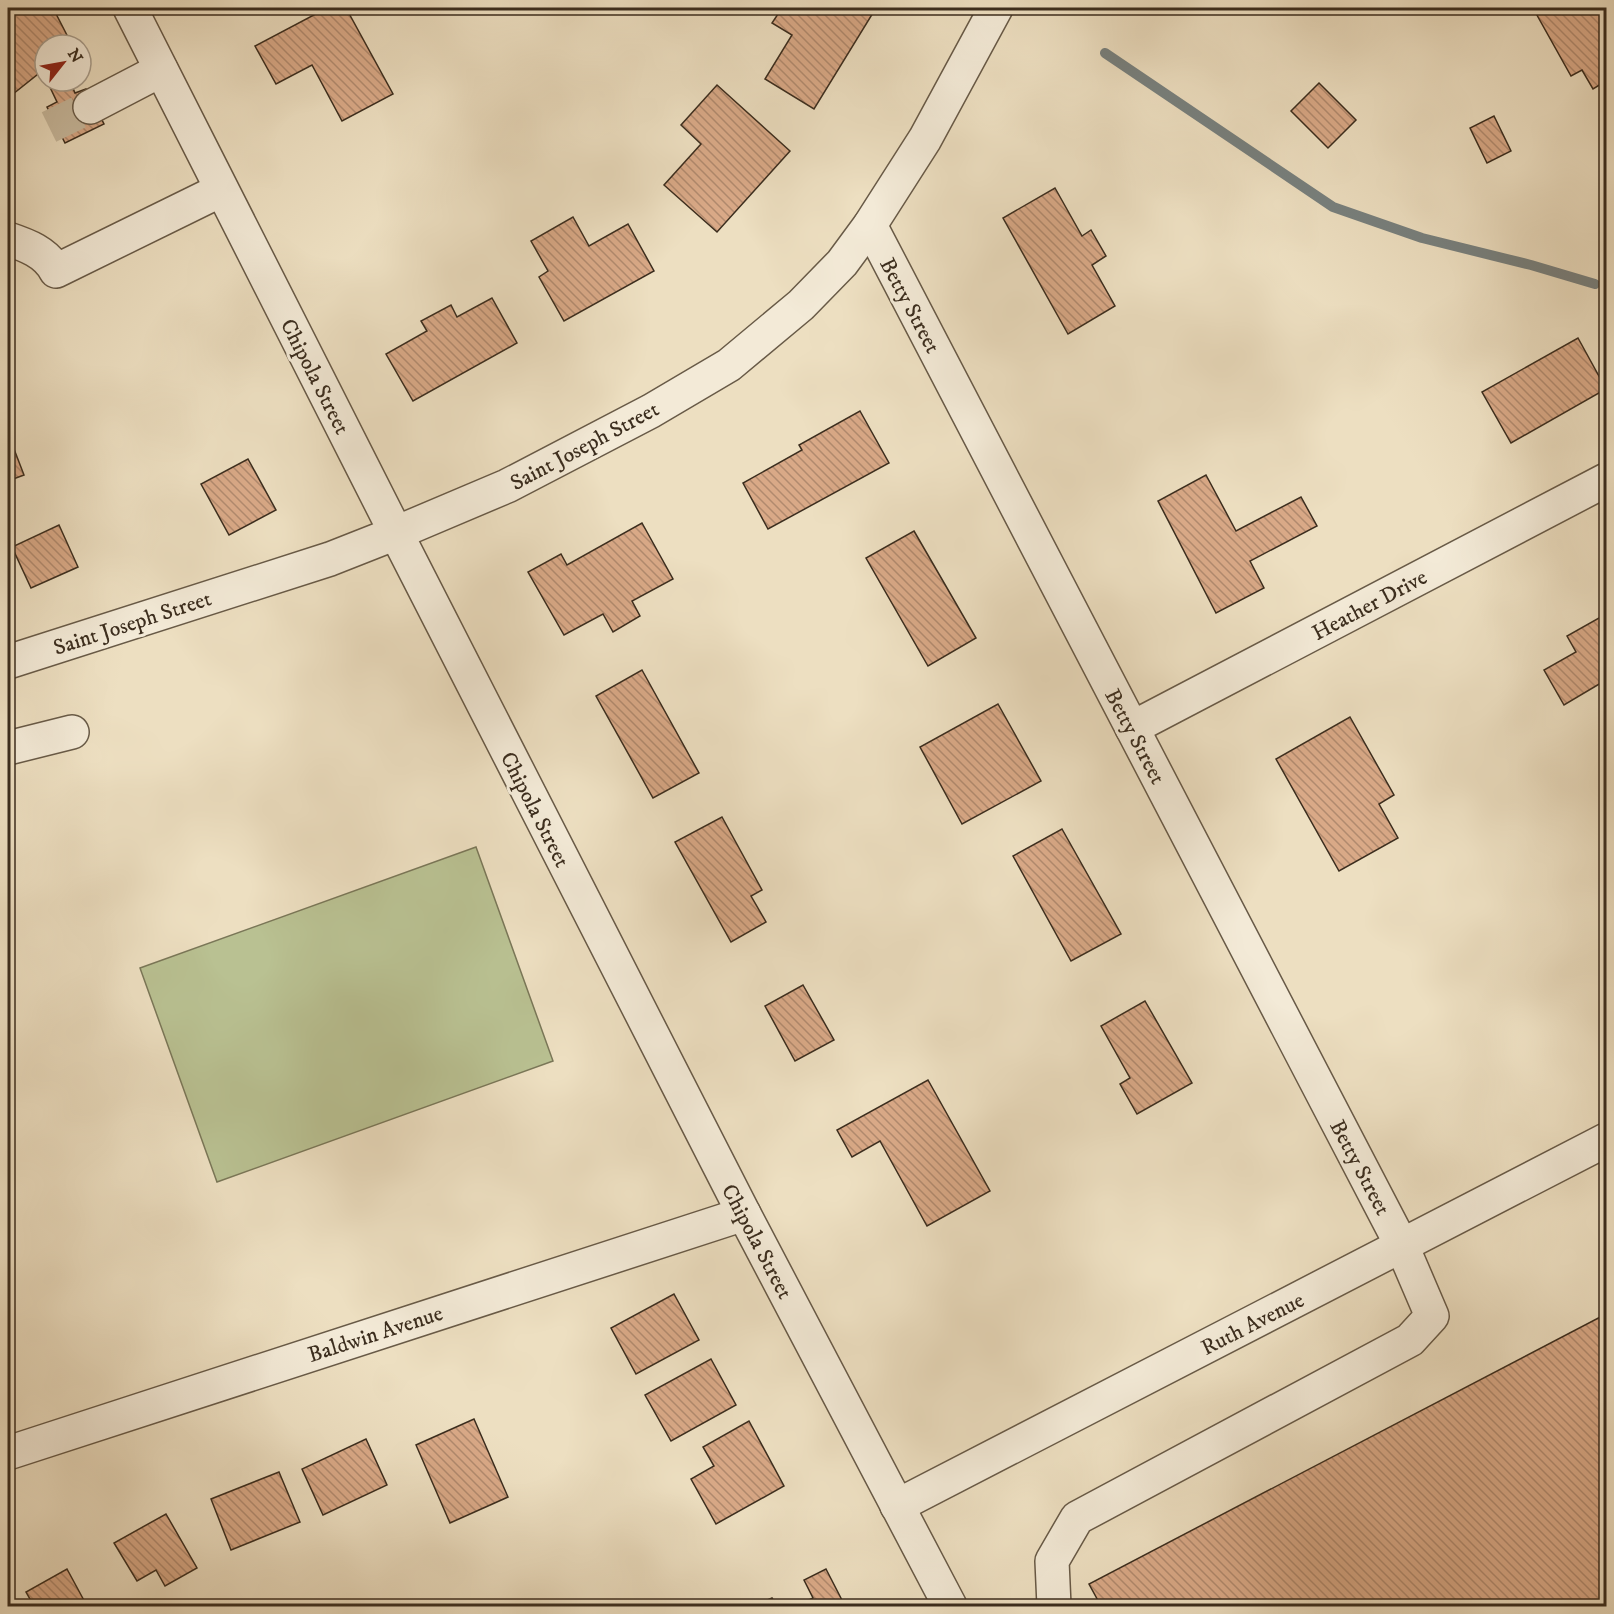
<svg xmlns="http://www.w3.org/2000/svg" width="1614" height="1614" font-family="'IM FELL DW Pica',serif">
<style>
.grass{fill:#b9c192;stroke:#7a7758;stroke-width:1.5}
.lines{fill:none;stroke-linecap:round;stroke-linejoin:round}
.stream{stroke:#78817f;stroke-width:10}
.building{fill:url(#building-back-hatch);stroke:#3b2d1e;stroke-width:1.5}
.minor-tunnel{stroke:#c9bba0;stroke-width:33;stroke-dasharray:33 16;stroke-linecap:butt}
.minor-casing{stroke:#685a47;stroke-width:36}
.minor{stroke:#f3ead7;stroke-width:33}
.labels{text-anchor:middle;stroke-width:6;stroke-linejoin:round;paint-order:stroke}
.street-label{font-size:22px;fill:#3b2d1e;stroke:#f3ead7}
</style>
<defs>
<pattern id="building-back-hatch" width="6" height="6" patternUnits="userSpaceOnUse" patternTransform="scale(1.5)"><rect width="6" height="6" fill="#d9a987"/><path d="M-1 5l2 2M0 0l6 6M5-1l2 2" fill="none" stroke="#b18a6e"/></pattern>
</defs>
<rect width="100%" height="100%" fill="#eddfc1"/>
<filter id="stains"><feTurbulence type="fractalNoise" baseFrequency=".00333" numOctaves="4"/><feColorMatrix values="0 0 0 0 .2 0 0 0 0 .09 0 0 0 0 .02 0 0 0 .5 -.17"/></filter>
<radialGradient id="worn" r=".72"><stop offset=".6" stop-color="#630" stop-opacity="0"/><stop offset="1" stop-color="#630" stop-opacity=".3"/></radialGradient>
<!-- grass -->
<path class="grass" d="M476,847L553,1061L217,1182L140,968Z"/>
<g class="lines">
<!-- stream -->
<path class="stream" d="M1105,53L1333,207L1422,238L1531,265L1595,284"/>
</g>
<!-- building -->
<g class="building">
<path d="M8,8H53L72,45H45V77L42,71L8,98Z"/>
<path d="M327,8H346L393,94L342,121L312,65L276,84L255,46Z"/>
<path d="M782,8H876L814,109L765,79L792,35L772,23Z"/>
<path d="M1533,8H1606V81L1593,89L1582,70L1571,76Z"/>
<path d="M47,81H70L75,93L86,89L104,124L65,143L47,107L57,102Z"/>
<path d="M1319,83L1356,120L1328,148L1291,111Z"/>
<path d="M717,85L790,151L717,232L664,185L701,144L681,125Z"/>
<path d="M1494,116L1511,151L1487,163L1470,128Z"/>
<path d="M1055,188L1082,236L1091,230L1106,256L1092,265L1115,306L1068,334L1003,218Z"/>
<path d="M573,217L589,246L628,224L654,271L564,321L539,277L548,271L531,241Z"/>
<path d="M492,298L517,343L413,401L386,354L427,331L421,321L451,305L457,317Z"/>
<path d="M1578,338L1606,389L1511,443L1482,392Z"/>
<path d="M860,411L889,463L768,529L743,483L802,450L799,445Z"/>
<path d="M9,436L24,475L8,481V437Z"/>
<path d="M248,459L276,510L229,535L201,484Z"/>
<path d="M1206,475L1236,531L1301,497L1317,526L1250,561L1264,588L1216,613L1158,501Z"/>
<path d="M642,523L673,579L632,601L640,616L613,632L603,614L564,635L528,572L561,554L567,565Z"/>
<path d="M59,525L78,567L31,588L12,547Z"/>
<path d="M914,531L976,638L928,666L866,558Z"/>
<path d="M1606,614V680L1564,705L1544,670L1576,652L1567,636Z"/>
<path d="M642,670L699,773L653,798L596,696Z"/>
<path d="M998,704L1041,781L962,824L920,747Z"/>
<path d="M1350,717L1394,795L1379,804L1398,838L1339,871L1276,759Z"/>
<path d="M722,817L762,890L751,896L766,922L731,942L675,842Z"/>
<path d="M1062,829L1121,934L1071,961L1013,856Z"/>
<path d="M803,985L834,1040L795,1061L765,1006Z"/>
<path d="M1145,1001L1192,1083L1137,1114L1120,1084L1130,1078L1101,1026Z"/>
<path d="M928,1080L990,1191L927,1226L880,1141L852,1157L837,1130Z"/>
<path d="M674,1294L699,1340L636,1374L611,1328Z"/>
<path d="M1606,1314V1606H1101L1089,1584Z"/>
<path d="M711,1359L736,1405L671,1441L645,1395Z"/>
<path d="M474,1419L508,1497L450,1523L416,1445Z"/>
<path d="M749,1421L784,1486L716,1524L691,1479L714,1466L703,1447Z"/>
<path d="M366,1439L387,1485L323,1515L302,1469Z"/>
<path d="M279,1472L300,1522L231,1550L211,1499Z"/>
<path d="M166,1514L197,1568L165,1586L156,1570L137,1581L114,1543Z"/>
<path d="M67,1569L87,1606H34L26,1592Z"/>
<path d="M826,1569L845,1606H797L813,1598L804,1580Z"/>
<path d="M772,1598L777,1606H754Z"/>
</g>
<g class="lines">
<!-- minor-tunnel -->
<path class="minor-tunnel" d="M49,127L90,107"/>
<defs>
<g id="minor">
<path d="M130,8L396,533L744,1214L950,1606"/>
<path d="M90,107L161,70"/>
<path d="M870,225L1402,1246L1432,1316L1410,1340L1077,1518L1052,1561L1054,1606"/>
<path d="M8,239C26,245 46,252 56,271L221,190"/>
<path d="M8,662L330,559L396,533L507,486L651,411L729,365L801,305L842,263L870,225L925,139L996,8"/>
<path d="M1132,728L1606,480"/>
<path d="M8,748L72,732"/>
<path d="M8,1453L744,1214"/>
<path d="M897,1506L1606,1140"/>
</g>
</defs>
<!-- minor casing -->
<use href="#minor" class="minor-casing"/>
<!-- minor -->
<use href="#minor" class="minor"/>
</g>
<g class="labels">
<!-- street labels -->
<g class="street-label">
<text transform="translate(911 305) rotate(62)" y="8">Betty Street</text>
<text transform="translate(316 376) rotate(63)" y="8">Chipola Street</text>
<text transform="translate(584 445) rotate(-28)" y="8">Saint Joseph Street</text>
<text transform="translate(1369 604) rotate(-28)" y="8">Heather Drive</text>
<text transform="translate(132 622) rotate(-18)" y="8">Saint Joseph Street</text>
<text transform="translate(1136 736) rotate(62)" y="8">Betty Street</text>
<text transform="translate(536 809) rotate(63)" y="8">Chipola Street</text>
<text transform="translate(1361 1167) rotate(62)" y="8">Betty Street</text>
<text transform="translate(758 1241) rotate(62)" y="8">Chipola Street</text>
<text transform="translate(1252 1323) rotate(-27)" y="8">Ruth Avenue</text>
<text transform="translate(375 1333) rotate(-18)" y="8">Baldwin Avenue</text>
</g>
</g>
<!-- margin -->
<rect width="1614" height="1614" fill="none" stroke="#eddfc1" stroke-width="30"/>
<rect x="9" y="9" width="1596" height="1596" fill="none" stroke="#3b2d1e" stroke-width="3"/>
<rect x="15" y="15" width="1584" height="1584" fill="none" stroke="#3b2d1e" stroke-width="1.5"/>
<!-- north arrow -->
<g transform="translate(63 63) rotate(59)"><circle r="28" fill="#f3ead7" stroke="#a99e8d" stroke-width="1.5"/>
<path d="M0-4.5L10 22L0 15L-10 22Z" fill="#8f2418"/>
<text y="-9" font-size="16" font-weight="bold" text-anchor="middle" fill="#3b2d1e">N</text>
</g>
<rect width="100%" height="100%" filter="url(#stains)"/>
<rect width="100%" height="100%" fill="url(#worn)"/>
</svg>
